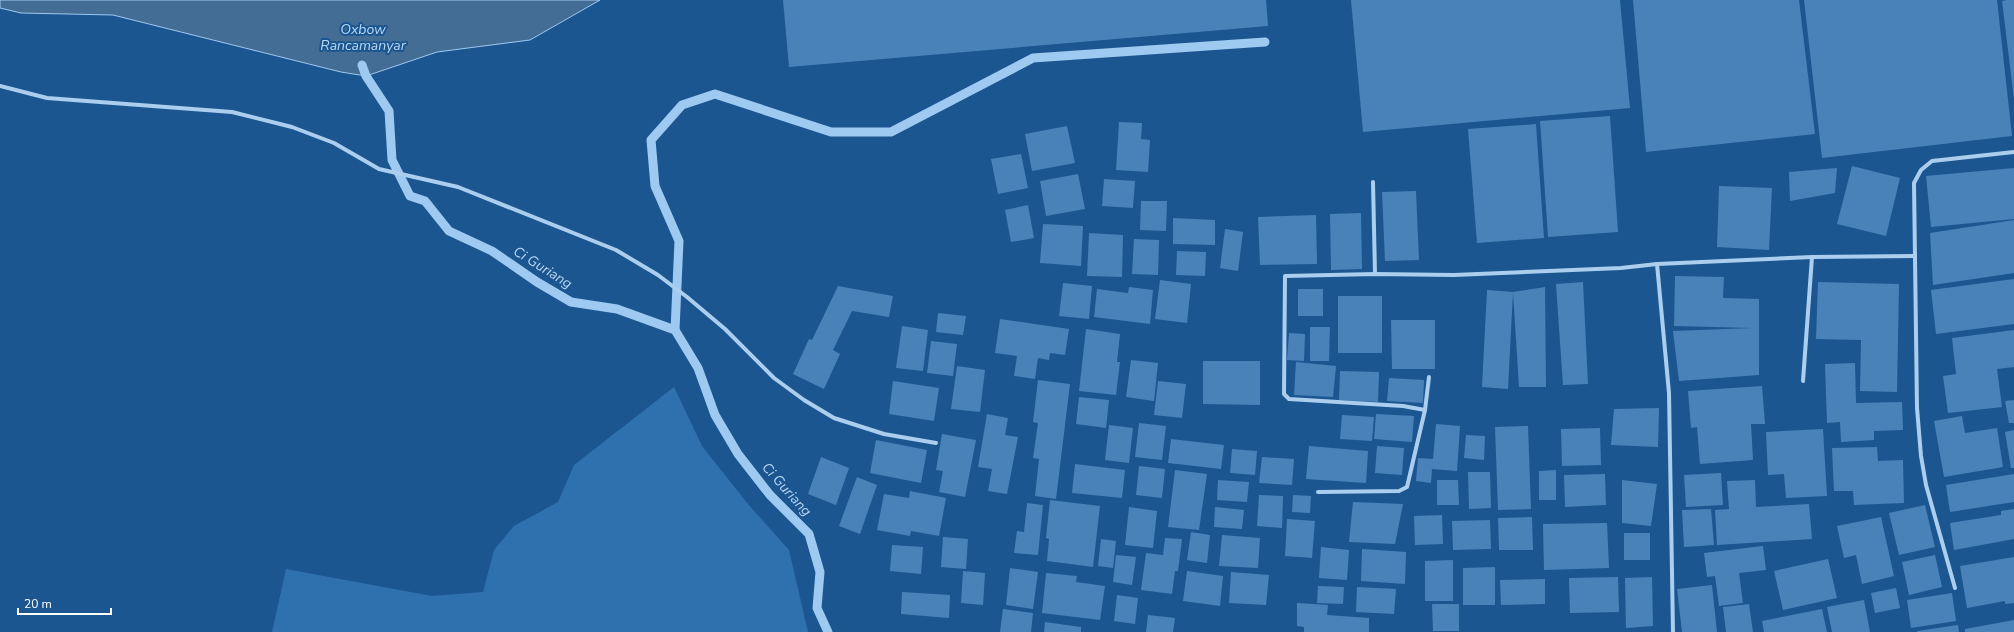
<svg xmlns="http://www.w3.org/2000/svg" width="2014" height="632" font-family="'Nunito Sans',sans-serif">
<style>
.green{fill:#2f70ae}
.water{fill:#446d96;stroke:#9ec9f0}
.lines{fill:none;stroke-linecap:round;stroke-linejoin:round}
.stream{stroke:#9ec9f0;stroke-width:9}
.building{fill:#4982b9}
.minor{stroke:#abceee;stroke-width:4}
.labels{text-anchor:middle;stroke-width:4;stroke-linejoin:round;paint-order:stroke}
.water-label{font-size:14px;font-style:italic;fill:#b7d7f5;stroke:#1c5690}
</style>
<rect width="100%" height="100%" fill="#1c5690"/>
<!-- green -->
<path class="green" d="M674,387L702,446L748,504L789,550L808,632H272L286,569L432,596L483,592L494,550L514,526L558,502L574,465Z"/>
<!-- water -->
<path class="water" d="M0,0H600L530,40L437,52L366,76L341,72L113,15L21,13L0,8Z"/>
<g class="lines">
<!-- stream -->
<g class="stream">
<path d="M362,65L366,76L389,111L392,160L410,196L425,201L449,231L492,251L537,282L571,302L617,309L675,330L698,368L715,415L738,454L770,495L809,534L820,572L817,608L828,632"/>
<path d="M675,330L679,241L655,186L651,140L682,105L715,94L831,132H891L1033,58L1265,42"/>
</g>
</g>
<!-- building -->
<g class="building">
<path d="M783,0H1266L1268,26L789,67Z"/>
<path d="M1351,0H1620L1630,108L1363,132Z"/>
<path d="M1633,0H1799L1815,134L1646,152Z"/>
<path d="M1804,0H1997L2012,136L1822,158Z"/>
<path d="M2007,0H2014V99L2002,1Z"/>
<path d="M1610,116L1618,232L1548,237L1540,121Z"/>
<path d="M1119,122L1142,123L1141,139L1150,140L1148,172L1116,170Z"/>
<path d="M1536,124L1544,238L1477,243L1468,129Z"/>
<path d="M1067,126L1075,163L1032,171L1025,134Z"/>
<path d="M1021,154L1028,188L998,194L991,159Z"/>
<path d="M1852,166L1900,178L1886,236L1837,224Z"/>
<path d="M1837,168L1835,193L1790,201L1789,172Z"/>
<path d="M2014,168V219L1931,227L1926,176Z"/>
<path d="M1078,174L1085,209L1046,216L1040,181Z"/>
<path d="M1104,179L1135,181L1133,208L1102,206Z"/>
<path d="M1719,186L1772,188L1769,250L1717,247Z"/>
<path d="M1416,191L1419,260L1385,261L1382,192Z"/>
<path d="M1141,201H1167L1166,231L1140,230Z"/>
<path d="M1028,205L1034,238L1011,242L1005,210Z"/>
<path d="M1361,213L1362,269L1331,270L1330,214Z"/>
<path d="M1316,215L1317,264L1260,265L1258,217Z"/>
<path d="M1173,218L1215,220V245L1173,244Z"/>
<path d="M2014,220V273L1933,285L1930,233Z"/>
<path d="M1043,224L1083,226L1081,266L1040,263Z"/>
<path d="M1225,229L1243,232L1238,271L1220,268Z"/>
<path d="M1089,233L1123,235L1122,277L1087,276Z"/>
<path d="M1134,239L1159,240L1158,275L1132,274Z"/>
<path d="M1177,251L1206,252L1205,276L1176,275Z"/>
<path d="M1675,276L1724,277L1723,298L1759,299V375L1679,381L1673,331L1752,328L1674,326Z"/>
<path d="M2014,279V324L1936,334L1931,290Z"/>
<path d="M1160,280L1191,284L1187,323L1155,319Z"/>
<path d="M1583,282L1588,384L1563,385L1556,284Z"/>
<path d="M1818,282L1899,284L1897,392L1860,391L1861,340L1816,339Z"/>
<path d="M1063,283L1092,286L1089,319L1059,316Z"/>
<path d="M838,286L893,296L889,317L852,311L833,350L840,354L824,389L793,374L809,339L812,340Z"/>
<path d="M1129,287L1153,290L1150,324L1094,317L1097,289L1128,293Z"/>
<path d="M1545,287L1546,387H1519L1513,292Z"/>
<rect x="1298" y="289" width="25" height="27"/>
<path d="M1487,290L1513,292L1508,389L1482,387Z"/>
<rect x="1338" y="296" width="44" height="57"/>
<path d="M938,313L966,316L963,335L936,332Z"/>
<path d="M1000,319L1069,329L1065,355L1050,353L1049,360L1038,358L1035,379L1014,376L1017,356L995,353Z"/>
<path d="M1391,320H1435V369H1392Z"/>
<path d="M902,326L928,330L923,371L896,368Z"/>
<path d="M1310,327H1330L1329,361H1310Z"/>
<path d="M1086,329L1120,334L1117,362H1120L1116,395L1079,391Z"/>
<path d="M2014,330V367L1997,369L2002,407L1948,413L1943,376L1956,374L1952,338Z"/>
<path d="M1289,333L1305,334L1304,361L1287,360Z"/>
<path d="M931,341L957,344L953,376L927,373Z"/>
<path d="M1131,360L1158,363L1154,401L1126,397Z"/>
<path d="M1203,361H1260V405L1203,404Z"/>
<path d="M1296,362L1336,366L1333,397L1294,395Z"/>
<path d="M1855,363L1856,403L1902,402L1903,430L1874,431V440L1841,442L1840,422L1827,423L1825,364Z"/>
<path d="M957,366L985,370L980,412L951,409Z"/>
<path d="M1340,371L1379,372L1378,402L1339,400Z"/>
<path d="M1389,378L1424,380L1423,403L1387,401Z"/>
<path d="M1038,380L1070,384L1056,499L1035,496L1039,459L1033,458L1038,423L1033,422Z"/>
<path d="M893,381L939,388L934,421L889,414Z"/>
<path d="M1158,381L1186,384L1182,418L1154,415Z"/>
<path d="M1762,386L1765,424H1751L1753,460L1700,464L1697,427L1691,428L1688,391Z"/>
<path d="M1079,397L1109,400L1106,428L1076,424Z"/>
<path d="M2014,400V423H2009L2005,401Z"/>
<path d="M1659,408L1658,447L1611,445L1614,409Z"/>
<path d="M987,414L1008,418L1005,435L1018,437L1007,494L988,491L992,469L978,467Z"/>
<path d="M1376,414L1414,416L1412,442L1374,439Z"/>
<path d="M1342,415L1374,417L1372,441L1340,439Z"/>
<path d="M1962,416L1965,433L1997,428L2003,467L1944,477L1934,421Z"/>
<path d="M1139,423L1166,426L1162,460L1135,457Z"/>
<path d="M1436,424L1460,426L1457,471L1432,469L1431,483L1416,481L1418,458L1433,459Z"/>
<path d="M1109,425L1133,428L1129,463L1105,460Z"/>
<path d="M1528,426L1531,509L1498,510L1495,427Z"/>
<path d="M1600,428L1601,465L1562,466L1561,429Z"/>
<path d="M1823,429L1827,496L1786,498L1784,474L1768,475L1766,432Z"/>
<path d="M2014,430V468H2011L2005,432Z"/>
<path d="M942,434L976,440L965,497L939,492L943,471L936,470Z"/>
<path d="M1466,435L1485,436L1484,460L1464,458Z"/>
<path d="M1171,439L1224,445L1221,469L1168,463Z"/>
<path d="M876,440L927,450L921,483L870,473Z"/>
<path d="M1309,446L1368,451L1366,483L1306,479Z"/>
<path d="M1377,446L1404,448L1402,475L1375,473Z"/>
<path d="M1877,447L1878,461L1903,460L1904,503L1854,505L1853,491H1834L1832,448Z"/>
<path d="M1232,449L1257,451L1255,475L1230,473Z"/>
<path d="M821,457L849,468L836,505L808,494Z"/>
<path d="M1262,457L1294,459L1292,485L1259,483Z"/>
<path d="M1075,464L1125,470L1122,498L1072,493Z"/>
<path d="M1139,466L1165,469L1162,498L1136,495Z"/>
<path d="M1175,470L1207,474L1199,530L1168,527Z"/>
<path d="M1556,470V500H1539V471Z"/>
<path d="M1468,472H1490L1491,508L1469,509Z"/>
<path d="M1721,473L1723,505L1686,507L1684,475Z"/>
<path d="M1605,474L1606,505L1565,507L1564,475Z"/>
<path d="M2014,474V502L1950,512L1946,485Z"/>
<path d="M857,477L877,485L860,534L839,526Z"/>
<path d="M1218,480L1249,482L1247,502L1217,500Z"/>
<path d="M1437,480H1458L1459,505H1437Z"/>
<path d="M1622,480L1657,484L1651,526L1622,523Z"/>
<path d="M1755,480L1756,507L1809,504L1812,539L1717,545L1715,510L1729,509L1727,481Z"/>
<path d="M910,491L946,498L939,536L911,531L910,536L877,530L884,494L909,498Z"/>
<path d="M1259,495L1283,496L1282,528L1257,526Z"/>
<path d="M1293,495L1311,496L1310,513L1292,512Z"/>
<path d="M1050,500L1100,506L1093,567L1047,561L1049,539L1046,538Z"/>
<path d="M1353,502L1403,504L1395,544L1349,542Z"/>
<path d="M1027,503L1043,505L1038,555L1014,553L1017,531L1024,532Z"/>
<path d="M1925,505L1935,547L1899,555L1889,513Z"/>
<path d="M1129,507L1157,511L1153,548L1125,545Z"/>
<path d="M1215,507L1244,510L1242,529L1214,527Z"/>
<path d="M1711,509L1714,545L1684,547L1682,510Z"/>
<path d="M2014,509V539L1954,550L1950,523L2001,515V511Z"/>
<path d="M1442,515L1443,544L1415,545L1414,516Z"/>
<path d="M1532,517L1533,550H1499L1498,518Z"/>
<path d="M1881,517L1894,576L1862,584L1856,555L1844,558L1837,526Z"/>
<path d="M1287,519L1315,521L1312,558L1285,556Z"/>
<path d="M1490,520L1491,549L1453,550L1452,521Z"/>
<path d="M1607,523L1609,568L1544,570L1543,524Z"/>
<path d="M1191,532L1210,535L1207,563L1187,560Z"/>
<rect x="1624" y="533" width="26" height="27"/>
<path d="M1222,535L1260,538L1258,568L1219,566Z"/>
<path d="M943,537L968,539L966,569L941,567Z"/>
<path d="M1165,538L1182,539L1178,571H1175L1172,594L1141,590L1146,553L1163,555Z"/>
<path d="M1101,539L1116,541L1113,568L1098,566Z"/>
<path d="M892,545L923,547L921,574L890,571Z"/>
<path d="M1763,546L1766,570L1739,573L1743,603L1719,606L1715,576L1707,577L1704,553Z"/>
<path d="M1321,547L1349,550L1347,580L1319,578Z"/>
<path d="M1362,549L1406,552L1405,584L1361,581Z"/>
<path d="M1116,555L1136,557L1132,585L1113,582Z"/>
<path d="M1935,555L1942,587L1909,595L1902,562Z"/>
<path d="M2014,557V603L2005,604V601L1967,608L1960,566Z"/>
<path d="M1828,559L1837,598L1783,610L1774,571Z"/>
<path d="M1453,560V601H1425V561Z"/>
<path d="M1495,567V605H1463V568Z"/>
<path d="M1010,568L1038,572L1033,609L1006,605Z"/>
<path d="M963,571L985,573L983,605L961,603Z"/>
<path d="M1187,571L1223,576L1220,606L1183,601Z"/>
<path d="M1231,572L1269,575L1266,605L1229,603Z"/>
<path d="M1046,573L1077,576L1076,582L1105,586L1100,620L1042,613Z"/>
<path d="M1618,577L1619,612L1570,613L1569,578Z"/>
<path d="M1652,577L1653,626L1626,628L1625,578Z"/>
<path d="M1545,579V604L1501,605L1500,580Z"/>
<path d="M1712,585L1717,632H1682L1677,589Z"/>
<path d="M1318,586L1344,587L1343,604L1317,603Z"/>
<path d="M1357,587L1396,589L1394,614L1356,612Z"/>
<path d="M1896,588L1900,608L1875,613L1871,593Z"/>
<path d="M902,592L950,595L949,618L901,614Z"/>
<path d="M1952,593L1956,621L1911,628L1907,600Z"/>
<path d="M1117,595L1138,598L1135,624L1114,621Z"/>
<path d="M1864,600L1870,632H1832L1827,607Z"/>
<path d="M1297,603L1328,605L1327,615L1369,618V632H1304V627L1297,626Z"/>
<path d="M1432,604H1459V631H1433Z"/>
<path d="M1749,604L1753,632H1726L1723,607Z"/>
<path d="M1003,609L1033,613L1031,632H1000Z"/>
<path d="M1822,609L1827,632H1764L1762,621Z"/>
<path d="M1148,615L1175,618L1173,632H1146Z"/>
<path d="M2014,620V632H1965V629Z"/>
<path d="M1045,622L1081,627V632H1044Z"/>
<path d="M1958,625L1959,632H1917V631Z"/>
</g>
<g class="lines">
<!-- minor -->
<g class="minor">
<path d="M0,86L47,98L232,112L292,127L334,143L379,169L458,187L616,250L658,275L687,297L725,329L774,378L804,400L834,418L884,434L936,443"/>
<path d="M1373,182L1375,274"/>
<path d="M1657,264L1669,393L1673,632"/>
<path d="M1803,381L1812,257"/>
<path d="M1425,410L1403,406L1289,399L1284,394L1285,276L1375,274L1454,275L1621,268L1657,264L1812,257L1915,256"/>
<path d="M1318,492L1399,491L1407,487L1425,410L1429,377"/>
<path d="M1955,588L1926,485L1921,456L1917,408L1914,183L1921,170L1932,161L2014,152"/>
</g>
</g>
<g class="labels">
<!-- water labels -->
<g class="water-label">
<text x="363" y="34">Oxbow<tspan x="363" dy="16">Rancamanyar</tspan></text>
<text transform="translate(543 267) rotate(32)" y="5">Ci Guriang</text>
<text transform="translate(787 489) rotate(48)" y="5">Ci Guriang</text>
</g>
</g>
<!-- scale -->
<path d="M18 608v6h93v-6" fill="none" stroke="#ffffff" stroke-width="2"/>
<text x="24" y="608" font-size="12" fill="#ffffff" stroke="#1c5690" stroke-width="3" paint-order="stroke">20 m</text>
</svg>
